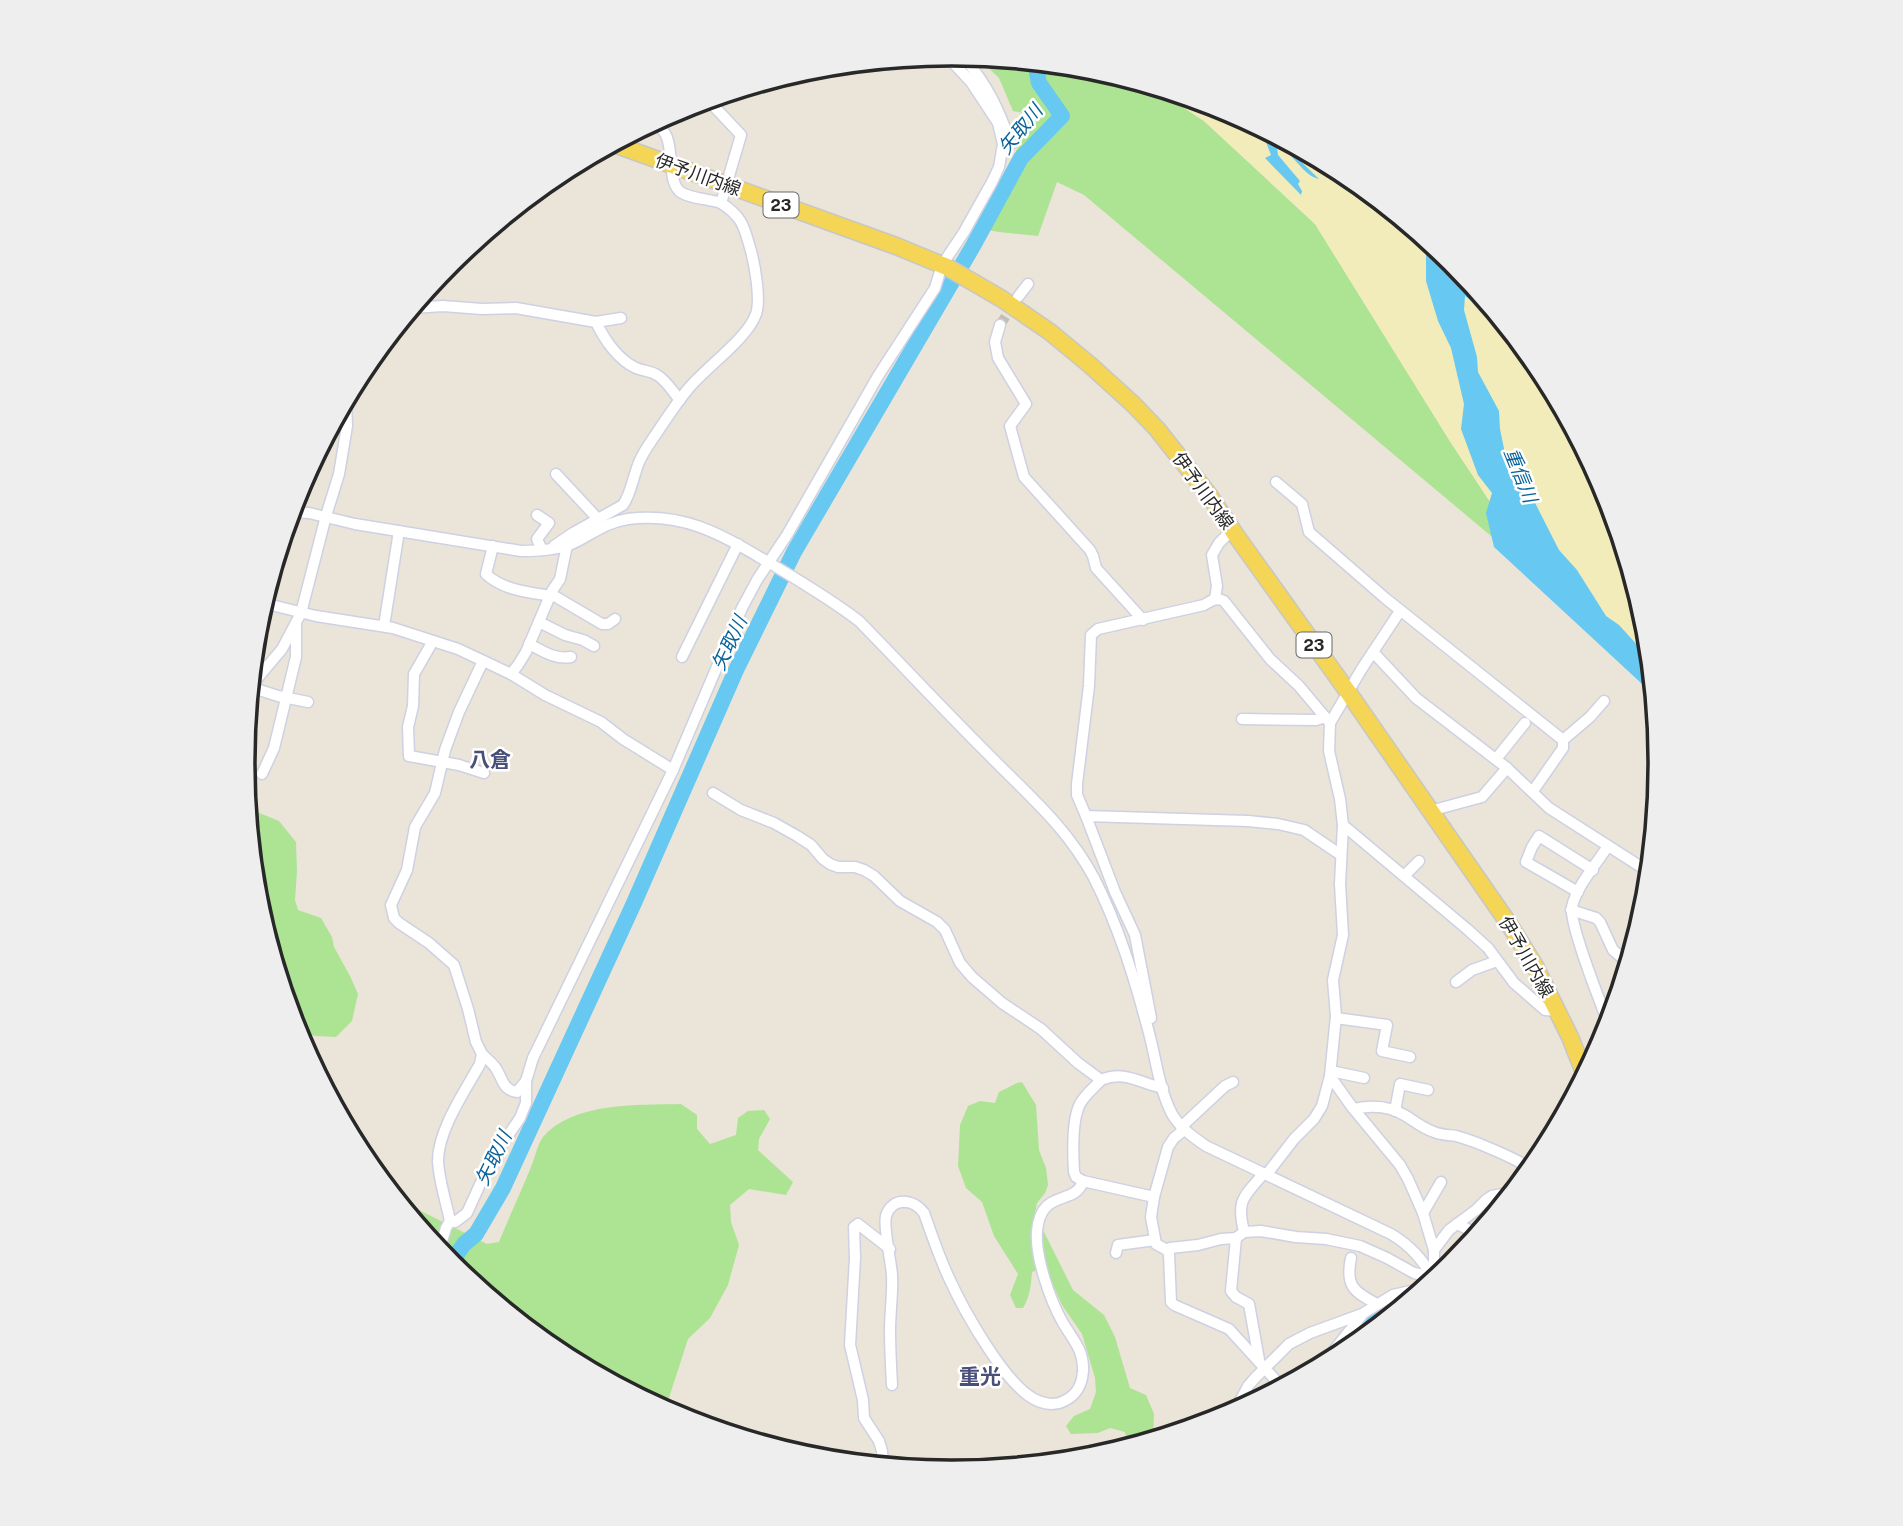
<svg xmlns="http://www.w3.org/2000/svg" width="1903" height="1526" font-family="'Public Sans','Noto Sans JP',sans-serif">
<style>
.green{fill:#ace493}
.sand{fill:#f2ebba}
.water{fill:#67c8f1}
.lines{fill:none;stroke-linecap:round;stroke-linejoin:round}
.river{stroke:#67c8f1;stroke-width:16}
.minor-tunnel{stroke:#c4beb6;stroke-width:10;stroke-dasharray:10 5;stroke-linecap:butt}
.minor-casing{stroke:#ced1e2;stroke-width:13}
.primary-casing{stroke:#c7c7c7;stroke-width:19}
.minor{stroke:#fff;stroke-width:10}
.primary{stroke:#f4d555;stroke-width:16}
.labels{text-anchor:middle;stroke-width:5;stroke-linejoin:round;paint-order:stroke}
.shield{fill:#fff;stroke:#686868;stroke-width:2}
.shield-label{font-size:16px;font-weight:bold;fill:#282828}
.street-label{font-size:18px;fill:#282828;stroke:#fff}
.water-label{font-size:19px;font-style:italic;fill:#09639a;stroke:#fff}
.quarter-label{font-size:21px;font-weight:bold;fill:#484f79;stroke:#fff}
.rim{fill:none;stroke:#282828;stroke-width:3.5}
</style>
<rect width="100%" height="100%" fill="#ebe4d9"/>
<!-- green -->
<g class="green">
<path d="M977,57L1090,68L1152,87L1204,121L1315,224L1451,443L1540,577L1084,195L1057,182L1038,236L999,232L976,228L1001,184L1022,138L1023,113L1013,111L999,78Z"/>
<path d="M248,812H257L279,821L296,842L297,871L295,900L298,910L321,918L332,937L334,947L350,976L358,994L352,1021L336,1037L316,1036L296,1032L256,901Z"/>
<path d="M1022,1082L1036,1105L1039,1150L1046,1168L1048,1185L1045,1193L1037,1203L1035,1214L1073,1290L1104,1315L1115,1337L1130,1388L1146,1395L1154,1414L1153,1439L1128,1446L1125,1432L1110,1428L1098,1433L1071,1434L1066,1426L1074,1416L1090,1409L1096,1392L1095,1378L1082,1334L1062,1305L1045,1267L1032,1272C1031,1284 1030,1297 1023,1308H1016L1010,1295L1018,1274L994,1236L982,1202L966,1188L958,1166L960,1125L968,1106L980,1101L995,1103L999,1092L1017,1083Z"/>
<path d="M681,1104L697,1115V1129L710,1144L736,1135L738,1118L748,1111L764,1110L770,1119L759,1139L758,1150L793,1182L786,1195L749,1189L730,1205L731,1222L739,1245L728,1285L710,1318L688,1339L665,1410L557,1352L450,1264L404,1207L415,1208L487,1244L499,1242C509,1217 521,1192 531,1167C535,1158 537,1145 543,1137C573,1102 638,1105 681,1104Z"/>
</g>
<!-- sand -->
<path class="sand" d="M1152,87L1223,108L1346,174L1453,262L1541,370L1606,492L1647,625L1652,683L1540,577L1451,443L1315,224L1204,121Z"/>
<!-- water -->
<g class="water">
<path d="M1256,126L1282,140L1287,148L1319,179C1301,175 1295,152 1277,148L1278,155L1300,181L1298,184L1302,191L1301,195L1265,158L1271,155L1266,142Z"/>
<path d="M1421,236L1457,267L1476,304L1465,296L1464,310L1477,357L1478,372L1499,411L1500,429L1509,473L1529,491L1559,550L1577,570L1606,616L1619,625L1650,659L1654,695L1494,547L1486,513L1492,493L1478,475L1461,429L1464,404L1451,348L1438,321L1426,281V246Z"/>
</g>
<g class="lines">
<!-- river -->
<g class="river">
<path d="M454,1267L457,1254L464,1244L476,1234L503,1188L634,903L736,670L794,552L973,246L1021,158L1062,116L1039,83L1035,63"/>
<path d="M1333,1359L1370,1316L1384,1303L1415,1295"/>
</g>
<!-- minor-tunnel -->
<path class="minor-tunnel" d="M1000,325L1015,302"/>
<defs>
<g id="minor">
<path d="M962,55C988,86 998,107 1011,144"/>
<path d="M656,121C659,126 663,130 666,135C674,151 667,185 682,193C693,199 709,199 721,203"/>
<path d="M1018,297L1028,284"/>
<path d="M413,308L443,306L482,309L516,308L596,322C604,339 618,360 636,368C643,371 651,371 657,375C666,380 673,392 680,400"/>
<path d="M596,322L621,318"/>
<path d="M1000,325L995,342L998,358L1026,404L1010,426L1024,477L1090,550L1093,556L1096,568L1143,620"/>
<path d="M556,474L598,519"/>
<path d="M1276,482L1302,504L1309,532L1385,598L1563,740L1590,717L1604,701"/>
<path d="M291,512L309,513L355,524L521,551C537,551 555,550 569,545C591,536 602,523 628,519C688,512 725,537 773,565C803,583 832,600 859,621C902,665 944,710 988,754C1028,795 1066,826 1094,878C1119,927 1135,980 1149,1033C1156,1059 1159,1089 1172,1114C1180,1128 1193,1137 1206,1146L1391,1234C1411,1246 1423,1260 1434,1280"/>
<path d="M537,515L549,523L537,539L542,550"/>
<path d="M493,546L486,574C502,590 529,592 550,596"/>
<path d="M554,546L573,533L623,505C632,492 633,475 640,460C645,449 653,439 660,428C669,415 678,401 688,389C705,368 748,338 756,314C761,300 755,266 751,251C744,227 743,217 721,203L741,135L708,100"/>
<path d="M551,594L602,624H608L615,619"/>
<path d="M1215,599L1217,586L1212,555L1219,543L1232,530"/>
<path d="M263,603L316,616L393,628L458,649L511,674L545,695L601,722L623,739L673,770"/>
<path d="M539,622L565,635L583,640L594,646"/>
<path d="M384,626L399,531"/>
<path d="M433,641L414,674L413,706L408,727L409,756L459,765L484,773"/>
<path d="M529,644C543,651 555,660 571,657"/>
<path d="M1373,652L1416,698L1507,768L1549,808L1649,872"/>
<path d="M682,657L738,544"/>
<path d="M483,661L459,712L445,750L435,793L415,827L407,870L391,905L394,918L399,923L429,943L454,965L468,1009L476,1042L482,1054L480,1064C465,1091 438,1130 438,1161C439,1181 446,1201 450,1221L455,1222L467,1213L482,1180L501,1146L520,1118L526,1103V1081L533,1058L673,770L742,608L757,580L787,535L878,376L935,288L942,265L964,232L992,182L999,167L1003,144L998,123L971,82L946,55"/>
<path d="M511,674L518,665L526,652L552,591L560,579L567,545"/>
<path d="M250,687L282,649L301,613L326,516L339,474L347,426L346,400"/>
<path d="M250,687L278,696L308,702"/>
<path d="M1242,719L1316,720L1325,717"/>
<path d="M1330,723L1299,686L1270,659L1224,601C1215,597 1211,601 1204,605L1098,629L1091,635L1089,686L1077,784V795L1086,816L1248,821L1278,824L1304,830L1341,855"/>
<path d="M1496,759L1525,723"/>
<path d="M262,774L274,748L296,657V625"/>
<path d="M1533,791L1563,748V740"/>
<path d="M713,793L741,810L774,823L797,836L811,845L823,859L830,864L838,867H855L864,870L874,876L900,901L937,922L945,930L960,963L972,977L1002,1003L1041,1029L1078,1063L1101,1080C1094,1088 1083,1096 1079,1106C1072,1122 1073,1155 1074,1172L1076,1177L1083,1181"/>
<path d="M1430,811L1482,797L1507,768"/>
<path d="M1086,816L1115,892L1135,935L1151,1018"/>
<path d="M1343,825L1467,929L1488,948L1514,983L1545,1010L1557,1011"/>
<path d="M1608,846C1597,863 1576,887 1572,907C1569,924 1601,1004 1609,1025"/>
<path d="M1405,875L1419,861"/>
<path d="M1578,892L1526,862L1532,847L1539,836L1593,870"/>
<path d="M1571,910L1596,918L1600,922L1613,950L1628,963"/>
<path d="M1456,982L1472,970L1497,961"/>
<path d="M1336,1018L1387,1025L1382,1051L1410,1057"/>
<path d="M482,1054C486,1058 491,1062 495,1067C503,1078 502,1090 517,1092L526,1081"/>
<path d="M1331,1071L1364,1078"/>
<path d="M1330,1076L1352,1107L1400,1165L1408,1179L1423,1213L1434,1250V1278"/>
<path d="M1101,1080C1125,1070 1139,1083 1163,1088"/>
<path d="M1354,1109C1372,1105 1390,1106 1406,1116C1415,1122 1424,1129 1434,1132C1441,1135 1449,1135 1456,1136C1475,1141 1515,1158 1531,1169"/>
<path d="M1395,1111L1400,1084L1428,1090"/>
<path d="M1181,1127L1225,1086L1233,1082"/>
<path d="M1184,1130L1174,1138L1168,1147L1154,1197L1151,1217L1156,1244L1167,1250L1169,1254L1171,1302L1174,1305L1229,1329L1281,1386"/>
<path d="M1267,1174L1294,1139L1314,1119L1322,1106L1330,1076L1336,1016L1333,980L1343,935L1340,884L1343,825L1340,799L1329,751L1330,723L1361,670L1400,611"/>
<path d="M1423,1213L1441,1182"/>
<path d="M1457,1224L1478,1234"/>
<path d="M1244,1232C1236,1199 1244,1197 1264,1173"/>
<path d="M1236,1238L1231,1291L1236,1297L1249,1304L1259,1360"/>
<path d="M1167,1250L1170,1248L1198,1245L1221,1239L1236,1238L1244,1232L1261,1231L1296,1237L1326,1239L1360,1246L1387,1258L1414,1273L1423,1275L1431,1274"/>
<path d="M1434,1250L1449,1230L1476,1210L1486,1200L1492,1196L1512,1192"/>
<path d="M439,1251L446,1228L450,1221"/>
<path d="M1116,1253L1118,1245L1155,1240"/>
<path d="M1351,1258C1345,1286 1354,1292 1377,1304"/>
<path d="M1350,1331L1359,1341"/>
<path d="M1323,1364L1362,1315"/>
<path d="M892,1385C891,1367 890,1348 890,1330C890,1312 893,1293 892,1275C891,1261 883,1227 886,1216C892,1196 914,1199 924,1213C932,1235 939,1257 949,1278C963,1309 1004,1383 1034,1399C1043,1404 1055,1406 1064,1401C1077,1395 1082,1385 1083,1371C1084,1350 1073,1340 1063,1323C1050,1300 1035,1257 1037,1231C1041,1187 1075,1207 1083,1181L1154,1197"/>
<path d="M1234,1412L1248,1386L1255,1378L1289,1344L1310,1333L1362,1314L1393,1295L1424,1288"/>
<path d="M883,1465L882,1451L879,1441L864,1418L863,1400L850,1345L855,1258L854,1227L858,1224L890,1249"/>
</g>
<path id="primary" d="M614,144L896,246L947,267L1002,299L1050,332L1090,365L1134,405L1157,429L1209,495L1235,534L1348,692L1509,924L1535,966L1570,1037L1585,1075"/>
</defs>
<!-- minor casing -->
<use href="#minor" class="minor-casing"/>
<!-- primary casing -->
<use href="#primary" class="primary-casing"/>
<!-- minor -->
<use href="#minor" class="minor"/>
<!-- primary -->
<use href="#primary" class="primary"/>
</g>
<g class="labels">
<!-- shield labels -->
<g class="shield">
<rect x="763.5" y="192.5" width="35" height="25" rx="5"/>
<rect x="1296.5" y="632.5" width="35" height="25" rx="5"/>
</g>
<g class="shield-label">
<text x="781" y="211">23</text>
<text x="1314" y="651">23</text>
</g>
<!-- street labels -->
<g class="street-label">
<text transform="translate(698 175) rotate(20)" y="6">伊予川内線</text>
<text transform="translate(1203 491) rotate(54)" y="6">伊予川内線</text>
<text transform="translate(1526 957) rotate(60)" y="6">伊予川内線</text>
</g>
<!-- water labels -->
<g class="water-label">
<text transform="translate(1020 129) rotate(-51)" y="7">矢取川</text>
<text transform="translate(1521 475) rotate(68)" y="7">重信川</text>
<text transform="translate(729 643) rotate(-65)" y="7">矢取川</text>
<text transform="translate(493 1158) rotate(-64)" y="7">矢取川</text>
</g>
<!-- quarter labels -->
<g class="quarter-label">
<text x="490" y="767">八倉</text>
<text x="980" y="1384">重光</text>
</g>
</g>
<!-- crop -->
<path d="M0 0H1903V1526H0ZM951 66H952A696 696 0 0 1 1648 762V764A696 696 0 0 1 952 1460H951A696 696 0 0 1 255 764V762A696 696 0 0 1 951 66Z" fill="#eee" fill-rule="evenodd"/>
<path class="rim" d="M951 66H952A696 696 0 0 1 1648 762V764A696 696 0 0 1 952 1460H951A696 696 0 0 1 255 764V762A696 696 0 0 1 951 66Z"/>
</svg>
